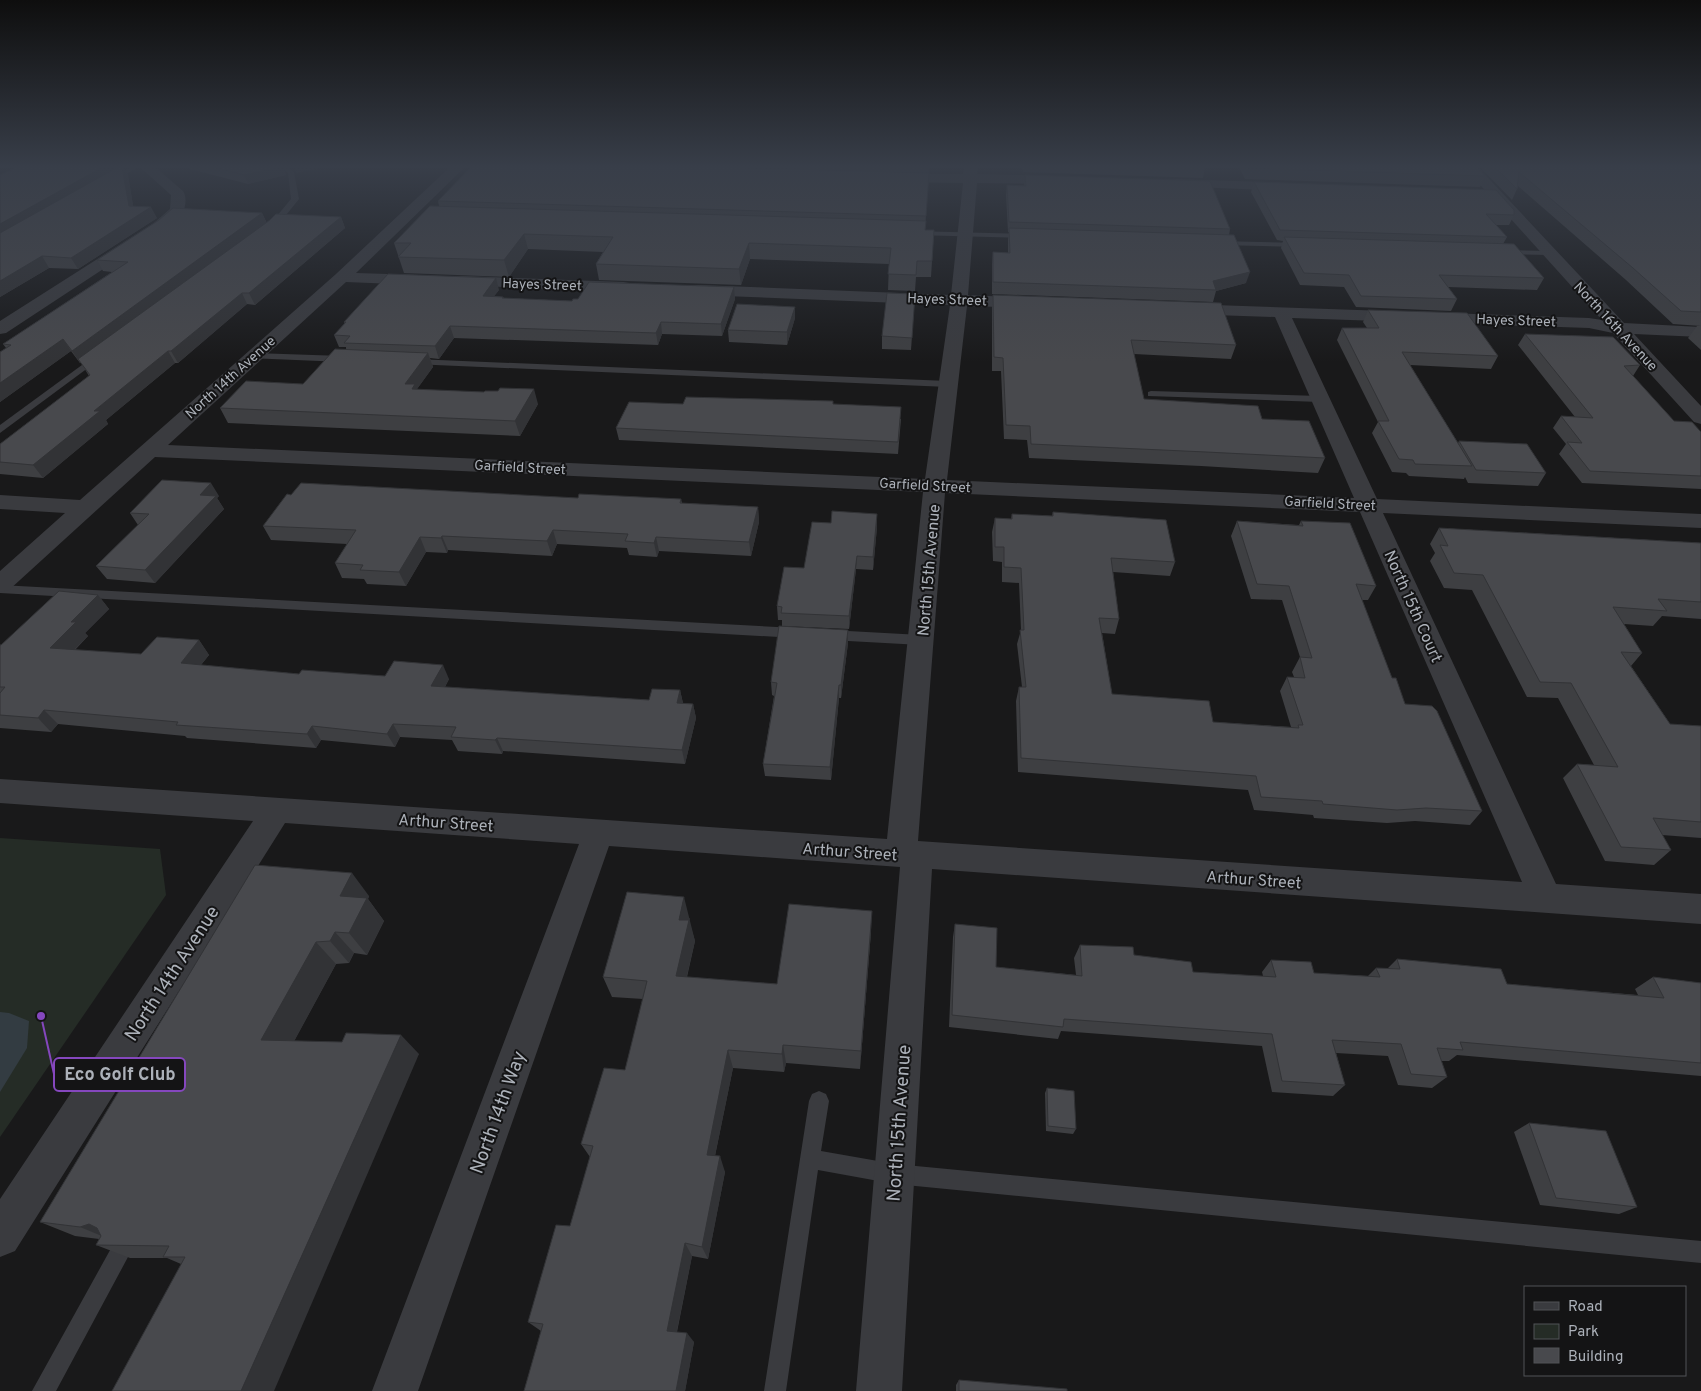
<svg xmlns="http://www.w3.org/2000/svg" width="1701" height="1391" font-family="Overpass,sans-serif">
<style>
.green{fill:#252c26}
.water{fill:#333c42}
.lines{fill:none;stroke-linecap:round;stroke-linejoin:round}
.lane{fill:#3a3b3f;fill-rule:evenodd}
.street{fill:#3a3b3f;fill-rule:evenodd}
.wall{fill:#3e3f42}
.shaded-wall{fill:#323336}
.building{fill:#48494d;stroke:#323336}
.labels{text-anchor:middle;stroke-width:4;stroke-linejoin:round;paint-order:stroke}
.far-street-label{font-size:14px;fill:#acb1b9;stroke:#141415}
.street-label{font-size:16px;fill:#acb1b9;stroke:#141415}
.near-street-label{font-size:19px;fill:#acb1b9;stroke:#141415}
.leader{fill:none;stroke:#8547be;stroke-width:2}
.callout-dot{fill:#8547be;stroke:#141415;stroke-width:2}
.callout{fill:#141415;stroke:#8547be;stroke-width:2}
.callout-label{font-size:18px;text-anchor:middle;font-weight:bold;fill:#acb1b9}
</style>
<rect width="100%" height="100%" fill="#19191a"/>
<!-- green -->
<path class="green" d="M0,838L160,849L166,895L0,1137Z"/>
<!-- water -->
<path class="water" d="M0,1012L9,1013L29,1021L27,1048L0,1092Z"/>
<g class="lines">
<!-- lane -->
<g class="lane">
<path d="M130,167H138L113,182L108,181Z"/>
<path d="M282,167H289L294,172L299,199L274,230H271L267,228L291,199L288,173Z"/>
<path d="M912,231L1026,234L1030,236L1026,238L915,235H912Z"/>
<path d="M1217,241L1301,243L1305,245L1301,247L1220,245L1216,243Z"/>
<path d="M1499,250L1549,251L1553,253L1549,255L1502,254L1498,252Z"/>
<path d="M254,353L343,356L348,359L343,362L251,358L249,356Z"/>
<path d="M97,354L102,357L100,359L0,433V425Z"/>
<path d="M415,359L948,381L953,384L948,387L412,364L410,362Z"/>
<path d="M1151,391L1320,396L1325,399L1320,402L1148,396V392Z"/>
<path d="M0,585L796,628L801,630L802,633L801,636L796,638L0,593Z"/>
<path d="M830,630L921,635L926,637L928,640L926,643L921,645L830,640L825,638L824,635L825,632Z"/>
<path d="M819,1091L826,1094L829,1101L821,1151L895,1164L1701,1241V1263L895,1184L818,1170L786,1391H764L809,1101L812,1094Z"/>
<path d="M121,1239L128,1243L132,1250L128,1257L56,1391H32L114,1243Z"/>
</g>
<!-- street -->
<g class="street">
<path d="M140,167H155L183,191C187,196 186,208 182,213L164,229L6,333L0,334V321L154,223L170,209L171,195Z"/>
<path d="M450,167H465L356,273L420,275L426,276L428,280L426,284L420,285L346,282L168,445L925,479L950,305L698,295L692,294L690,290L692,286L698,285L951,295L963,183L890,182L883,178L890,174H963L964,167H978L977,174L1062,176L1069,180L1062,184L977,183L968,295L1030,298L1036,299L1039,303L1036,307L1030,308L967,306L947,480L1354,498L1275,317L1185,314L1179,313L1176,309L1179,305L1185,304L1589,318L1602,320L1464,167H1478L1624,323L1701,327V337L1634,334L1701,406V424L1694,422L1613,333L1589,328L1292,318L1377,499L1701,514V528L1383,513L1556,884L1701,894V924L932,869L902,1391H856L900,867L609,846L418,1391H372L579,844L285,823L15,1251L0,1257V1199L253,821L0,803V779L887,839L923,492L155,457L9,590L0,592V571L65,513L0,509V495L80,500L336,274ZM945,493L1360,512L1522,882L918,841Z"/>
<path d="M1175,179L1290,183L1297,187L1290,191L1170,186L1168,183Z"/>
<path d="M461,276L623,282L629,283L631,287L629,291L623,292L455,285L453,281L455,277Z"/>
</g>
</g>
<!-- wall -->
<g class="wall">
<path d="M17,167H126L124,168L128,175L133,206L157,218L78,269L49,268L0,297Z"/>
<path d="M188,167H283L286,175L248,184L190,169Z"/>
<path d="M714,167H933H929L925,230H934L931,277H916L915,291L888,290L889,264L750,259L741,285L599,280L596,264L603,252L528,249L509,277L404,273L394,243L439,206L438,201Z"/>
<path d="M1022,167H1205L1203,178L1023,172Z"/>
<path d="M1239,167H1477L1485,176L1480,187L1245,179Z"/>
<path d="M1480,167H1701V326L1673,324L1626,280L1518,186L1517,189L1512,200Z"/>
<path d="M1025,175L1230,229L1229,235L1246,283L1216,291L1213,302L992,294V264L993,252L1008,253V239L1009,232H1008L1006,195L1007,185L1024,186Z"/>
<path d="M1254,182L1514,215L1509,225H1496L1507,237L1503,244L1544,278L1537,290L1448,287L1457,299L1451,311L1356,307L1344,287L1300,285L1281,248L1283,241L1277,240L1251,192Z"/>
<path d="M262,213L267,223L341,217L345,228L255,305L247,304L178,363H175L106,420L108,424L43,478L0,474V444L89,376L81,363H80L71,351L0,402V352L6,348L3,344L112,272L103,271L97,260Z"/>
<path d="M734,287L735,299L722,336L662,334L658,345L454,338L439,359L430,358L433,367L417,389L538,404L520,436L228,423L220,408L303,384L346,350V347H339L334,335L345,324L344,322L499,290L494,296L503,297L504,298L572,301L578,299Z"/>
<path d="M915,294L911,350L882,349V336Z"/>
<path d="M993,295L1236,345L1231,359L1134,354L1144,399L1262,419L1325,458L1318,473L1201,466L1029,458L1027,440L1004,439L1001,371H992V308Z"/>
<path d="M1368,310L1498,356L1491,369L1410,365L1458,443L1459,441L1546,473L1538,486L1468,483L1465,477L1464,479L1409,476L1406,473L1392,472L1372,433L1378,422L1337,340L1342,328H1367L1363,322Z"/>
<path d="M795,318L787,345L729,342L728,330Z"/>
<path d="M1697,326H1701V350L1688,338Z"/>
<path d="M1525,334L1640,365L1633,376L1674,421L1701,432V489L1582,483L1559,454L1566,444L1553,428L1561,416L1575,417L1518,345Z"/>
<path d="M683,404H833L901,419L898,454L619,440L616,428Z"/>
<path d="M219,496L217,498L224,509L155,583L107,579L96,566L138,525L130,513Z"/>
<path d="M578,498L681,499L682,503L758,507L759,522L751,556L659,551L657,557L629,555L627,548L557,544L552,556L448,550L447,553L426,552L406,586L367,584L364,579L342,578L335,563L347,544L271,540L263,526Z"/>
<path d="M1053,512L1175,562L1170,576L1113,572L1119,619L1115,634L1102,633L1112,694L1213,722L1291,727L1280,691L1287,677H1294L1292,672L1300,657L1282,600L1251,599L1231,536L1237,521L1299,525L1301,521L1376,586L1368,600H1362L1392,678L1405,704L1482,811L1470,825L1415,821L1387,823L1314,818L1313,815L1254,810L1248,790L1018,772L1016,701L1019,687H1022L1017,644L1021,630L1019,583L1002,582V562L993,561L992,532L995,518L1011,519L1012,514L1052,516Z"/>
<path d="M877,514V527L873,570L856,569L849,629L782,626V620H778L777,606L804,568L831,523Z"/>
<path d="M1439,528L1701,543V619L1662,616L1653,626L1624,624L1642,653L1631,666L1670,724L1701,726V838L1662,835L1671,850L1654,865L1605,861L1563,778L1577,764L1594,765L1558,698L1527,697L1472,590L1444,588L1430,561L1435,553L1430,544Z"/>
<path d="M98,595L109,609L85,633L88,636L75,650L141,654L199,640L209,655L201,665L299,674L449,679L445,687L649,700L680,690L683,703L693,704L696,718L685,764L503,751L502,754L458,751L452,740L400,737L395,747L321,740L316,748L187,738L185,736L58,724L51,732L0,728V645Z"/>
<path d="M848,630V643L841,698H839L831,780L765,776L763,764L774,696L772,695L771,682Z"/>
<path d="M255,865L369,896L368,899L384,921L367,955L354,953L349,963L336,964L294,1041L419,1054L181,1264L167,1258H130L96,1245L99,1239L75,1236L40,1222Z"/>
<path d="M690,918L689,921L695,941L687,977L777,984L871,932L860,1069L786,1063L784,1072L733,1068L715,1156L725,1172L708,1259L692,1256L677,1332L694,1342L685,1391H524L541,1331L528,1322L570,1226L590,1157L581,1144L625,1070L643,999L612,997L603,977Z"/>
<path d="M955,924L996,967L1076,975L1074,958L1080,945L1134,955L1193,972L1263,976L1262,972L1271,960L1314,973L1368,976L1376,968H1388L1397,959L1507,984L1638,995L1635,989L1653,977L1701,983V1076L1457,1055L1449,1061H1441L1447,1077L1432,1088L1398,1085L1388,1056L1336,1053L1345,1085L1333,1096L1272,1092L1262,1046L1061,1031L1058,1039L949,1027L953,937Z"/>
<path d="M1047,1088L1076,1129L1073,1134L1046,1131L1045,1093Z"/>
<path d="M1529,1123L1637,1207L1619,1214L1540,1205L1514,1132Z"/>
<path d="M959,1380L1067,1391H956V1385Z"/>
</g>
<!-- shaded-wall -->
<g class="shaded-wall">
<path d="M103,167H126L124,168L128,175L135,217L0,239V224Z"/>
<path d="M280,167H283L286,175L248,184L244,175Z"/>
<path d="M294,167H325L296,173Z"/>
<path d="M151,207L157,218L78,269L71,258Z"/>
<path d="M262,213L267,224L80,363L72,351Z"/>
<path d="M341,217L345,228L255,305L249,293Z"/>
<path d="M524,234L528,249L509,277L504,260Z"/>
<path d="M749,243L750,259L741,285L739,269Z"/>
<path d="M42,256L49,268L0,297V281Z"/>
<path d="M1250,272L1246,283L1216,291L1213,281Z"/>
<path d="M496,278L499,290L486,307L483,296Z"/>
<path d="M734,287L735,299L722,336L721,324Z"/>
<path d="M242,293L247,304L178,363L171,351Z"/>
<path d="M795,307V318L787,345V332Z"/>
<path d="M661,322L662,334L658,345L656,333Z"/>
<path d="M450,326L454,338L439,359L435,346Z"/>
<path d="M63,339L71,351L0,402V383Z"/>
<path d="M168,351L175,363L106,420L108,424L43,478L33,465L94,411Z"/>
<path d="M428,353L433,367L417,389L421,399L405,384Z"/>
<path d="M534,389L538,404L520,436L515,421Z"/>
<path d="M211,483L219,496L217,498L224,509L155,583L145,570L200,495Z"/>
<path d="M758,507L759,522L751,556L749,542Z"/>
<path d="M877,514V527L873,570V557Z"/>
<path d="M553,530L557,544L552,556L547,541Z"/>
<path d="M442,536L448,550L447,553L441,538Z"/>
<path d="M420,537L426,552L406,586L399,572Z"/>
<path d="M656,537L659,551L657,557L654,543Z"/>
<path d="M857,556L856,569L849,629V616Z"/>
<path d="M98,595L109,609L85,633L88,636L62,662L50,648L71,622Z"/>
<path d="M848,630V643L841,698V685Z"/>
<path d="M199,640L209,655L191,677L181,663Z"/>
<path d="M443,665L449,679L438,700L431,686Z"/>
<path d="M839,685V698L831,780L830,767Z"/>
<path d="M680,690L683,704L677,703Z"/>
<path d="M693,704L696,718L685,764L682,750Z"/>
<path d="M44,710L58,724L51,732L38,718Z"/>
<path d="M393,724L400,737L395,747L387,734Z"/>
<path d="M312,726L321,740L316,748L307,734Z"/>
<path d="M497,738L503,751L502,754L495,740Z"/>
<path d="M352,873L369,896L368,899L384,921L367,955L349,933L340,896Z"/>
<path d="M684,897L695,941L682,996L676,976L679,920Z"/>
<path d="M872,911L871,932L860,1069L861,1051Z"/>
<path d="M335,932L354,953L349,963L330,941Z"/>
<path d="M316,942L336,964L284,1060L261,1040Z"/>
<path d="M401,1035L419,1054L274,1391H241Z"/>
<path d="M783,1045L786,1063L784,1072L782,1054Z"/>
<path d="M728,1050L733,1068L712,1170L707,1155Z"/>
<path d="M720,1156L725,1172L708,1259L702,1247Z"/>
<path d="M89,1224L122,1237L114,1241L80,1227Z"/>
<path d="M685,1243L692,1256L675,1340L667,1331Z"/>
<path d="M687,1333L694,1342L685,1391H676Z"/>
</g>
<!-- building -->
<g class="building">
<path d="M17,167H103L0,224V175Z"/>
<path d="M118,167H122L129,206L151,207L71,258L42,256L0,281V233Z"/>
<path d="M214,167H280L244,175Z"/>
<path d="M471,167H713L929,173L926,216L438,201Z"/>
<path d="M1247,167H1477L1485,176L1248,168Z"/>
<path d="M1495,167H1701V312L1681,311L1633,268L1519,172L1517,189Z"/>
<path d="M1025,175L1210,181L1230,229L1009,222L1007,185L1026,186Z"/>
<path d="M1254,182L1496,190L1514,210V215L1486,214L1507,237L1280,230Z"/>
<path d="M430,206L926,221L925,230H934L932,261H917L916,275L888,274L891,248L749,243L739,269L596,264L613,237L524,234L504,260L398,257L411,243H394Z"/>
<path d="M173,208L262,213L72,351L63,339L0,383V352L11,345L3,344L128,262L97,260L159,220Z"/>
<path d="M276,214L341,217L249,293H242L171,351H168L94,411H100L33,465L0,462V444L90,375L78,359L270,220Z"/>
<path d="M1009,228L1234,235L1250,272L1213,281L1216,290L993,282V252L1010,253Z"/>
<path d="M1284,237L1514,244L1544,278L1439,275L1457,299L1361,296L1349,275L1304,273Z"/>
<path d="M388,274L496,278L483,296L503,297L502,298L572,301L573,299H578L589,282L734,287L721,324L661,322L656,333L450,326L435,346L344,343L350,336L334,335L346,322H344Z"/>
<path d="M887,293L915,294L912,338L882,336Z"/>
<path d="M993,295L1221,303L1236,345L1131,340L1144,399L1258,406L1262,419L1309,421L1325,458L1206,452L1031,444L1030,426L1006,425L1003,358L994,357Z"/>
<path d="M737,304L795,307L787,332L728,330Z"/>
<path d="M1368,310L1467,313L1498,356L1402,352L1472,466L1415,464L1413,460L1399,459L1378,421H1389L1342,328H1379Z"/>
<path d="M1525,334L1613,337L1640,365L1624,366L1674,421L1692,422L1701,432V476L1590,471L1567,442L1582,443L1561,416L1593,418Z"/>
<path d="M335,349L428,353L405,384H415L412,389L484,392L485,391H498L500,388L534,389L515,421L220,408L246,381L303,384Z"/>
<path d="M686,397L833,401V404L901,407L898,442L616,428L629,402L683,404Z"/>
<path d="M1459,441L1527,444L1546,473L1476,470Z"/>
<path d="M162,480L211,483L200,495L216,496L145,570L96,566L149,514L130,513Z"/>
<path d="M301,483L578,498L579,494L681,499L680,503L758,507L749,542L656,537L654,543L625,541L628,534L553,530L547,541L442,536L441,538L420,537L399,572L360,570L363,565L335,563L356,530L263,526L287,494L291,495Z"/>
<path d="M832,511L877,514L873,557L857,556L849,616L781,613L782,607L777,606L784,567L804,568L812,522L831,523Z"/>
<path d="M1053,512L1166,520L1175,562L1111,558L1119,619L1099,618L1112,694L1209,701L1213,722L1299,728L1298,725H1303L1287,677L1305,678L1300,657L1312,658L1289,586L1257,584L1237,521L1303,526L1301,521L1350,523L1376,586L1356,584L1392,678H1396L1405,704L1432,706L1437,711L1482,811L1426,808L1397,810L1323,804L1322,801L1261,797L1256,776L1021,758L1019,687H1026L1020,630H1024L1021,568L1004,567V547H995V518L1012,519V514L1053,516Z"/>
<path d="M1439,528L1701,543V602L1658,599L1667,611L1613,607L1642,653L1621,652L1670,724L1701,726V822L1653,818L1671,850L1621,847L1577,764L1618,767L1571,683L1540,682L1483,575L1454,573L1440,545L1448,546Z"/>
<path d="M59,591L98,595L71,622H76L50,648L141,654L157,637L199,640L181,663L299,674L302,670L385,676L394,661L443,665L431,686L649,700L652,689L680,690L677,703L693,704L682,750L497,738L495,740L451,737L456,727L393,724L387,734L312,726L307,734L176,725L178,722L44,710L38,718L0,715V693L5,687H0V645H1Z"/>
<path d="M779,626L848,630L841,685H839L830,767L763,764L777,683L771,682Z"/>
<path d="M255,865L352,873L340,896L367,898L349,933L335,932L330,941L316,942L261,1040L342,1042L346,1033L401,1035L241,1391H112L185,1257H163L169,1246L96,1245L101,1236L97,1228L89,1224L80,1227L40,1222Z"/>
<path d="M627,892L684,897L679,920H689L676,976L777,984L789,904L872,911L861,1051L783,1045L782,1054L728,1050L707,1155L720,1156L702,1247L685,1243L667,1331L687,1333L676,1391H524L543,1324L528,1322L556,1225L570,1226L593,1146L581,1144L604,1068L625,1070L647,981L603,977Z"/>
<path d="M955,924L997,928L996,967L1082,976L1080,945L1133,947L1134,955L1191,962L1193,972L1276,977L1271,960L1311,962L1314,973L1380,977L1376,968L1400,969L1397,959L1501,969L1507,984L1664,998L1653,977L1701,983V1063L1460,1042L1463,1050L1437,1048L1447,1077L1411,1074L1401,1044L1332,1040L1345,1085L1282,1081L1272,1034L1064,1019L1063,1027L952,1015Z"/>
<path d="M1047,1088L1074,1091L1076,1129L1048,1126Z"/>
<path d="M1529,1123L1606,1131L1637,1207L1556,1198Z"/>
<path d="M959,1380L1067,1389V1391H959Z"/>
</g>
<!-- sky -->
<linearGradient id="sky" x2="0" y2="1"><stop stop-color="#0e0e0e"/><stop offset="0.46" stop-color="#383e49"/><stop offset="1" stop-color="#383e49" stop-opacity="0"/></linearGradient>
<rect width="1701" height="362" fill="url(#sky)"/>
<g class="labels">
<!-- far-street labels -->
<g class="far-street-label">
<text transform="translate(542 284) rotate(2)" y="5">Hayes Street</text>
<text transform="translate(947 299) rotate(2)" y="5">Hayes Street</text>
<text transform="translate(1516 320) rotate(2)" y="5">Hayes Street</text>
<text transform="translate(1616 326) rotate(47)" y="5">North 16th Avenue</text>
<text transform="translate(230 377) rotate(-42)" y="5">North 14th Avenue</text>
<text transform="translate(520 467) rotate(3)" y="5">Garfield Street</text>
<text transform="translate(925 485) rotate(3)" y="5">Garfield Street</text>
<text transform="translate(1330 503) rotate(3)" y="5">Garfield Street</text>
</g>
<!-- street labels -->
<g class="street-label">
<text transform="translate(928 570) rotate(-85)" y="6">North 15th Avenue</text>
<text transform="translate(1414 606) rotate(66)" y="6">North 15th Court</text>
<text transform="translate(446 822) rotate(4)" y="6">Arthur Street</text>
<text transform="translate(850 851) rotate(4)" y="6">Arthur Street</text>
<text transform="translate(1254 879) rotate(4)" y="6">Arthur Street</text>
</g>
<!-- near-street labels -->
<g class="near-street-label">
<text transform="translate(171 973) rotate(-57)" y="7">North 14th Avenue</text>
<text transform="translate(497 1112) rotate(-70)" y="7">North 14th Way</text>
<text transform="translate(898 1123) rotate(-86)" y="7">North 15th Avenue</text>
</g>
</g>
<!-- callouts -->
<path class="leader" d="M41 1016L54 1074"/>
<circle class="callout-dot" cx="41" cy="1016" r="5"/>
<rect class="callout" x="54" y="1058" width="131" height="33" rx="5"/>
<g class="callout-label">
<text x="120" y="1080">Eco Golf Club</text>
</g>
<!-- legend -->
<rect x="1524" y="1286" width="162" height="90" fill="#141415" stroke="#515357"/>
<rect x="1534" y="1302" width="25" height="8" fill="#3a3b3f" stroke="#515357"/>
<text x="1568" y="1311" font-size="15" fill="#acb1b9">Road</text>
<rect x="1534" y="1324" width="25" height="15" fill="#252c26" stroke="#515357"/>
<text x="1568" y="1336" font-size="15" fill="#acb1b9">Park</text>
<rect x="1534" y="1348" width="25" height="15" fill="#48494d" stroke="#515357"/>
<text x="1568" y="1361" font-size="15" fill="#acb1b9">Building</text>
</svg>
